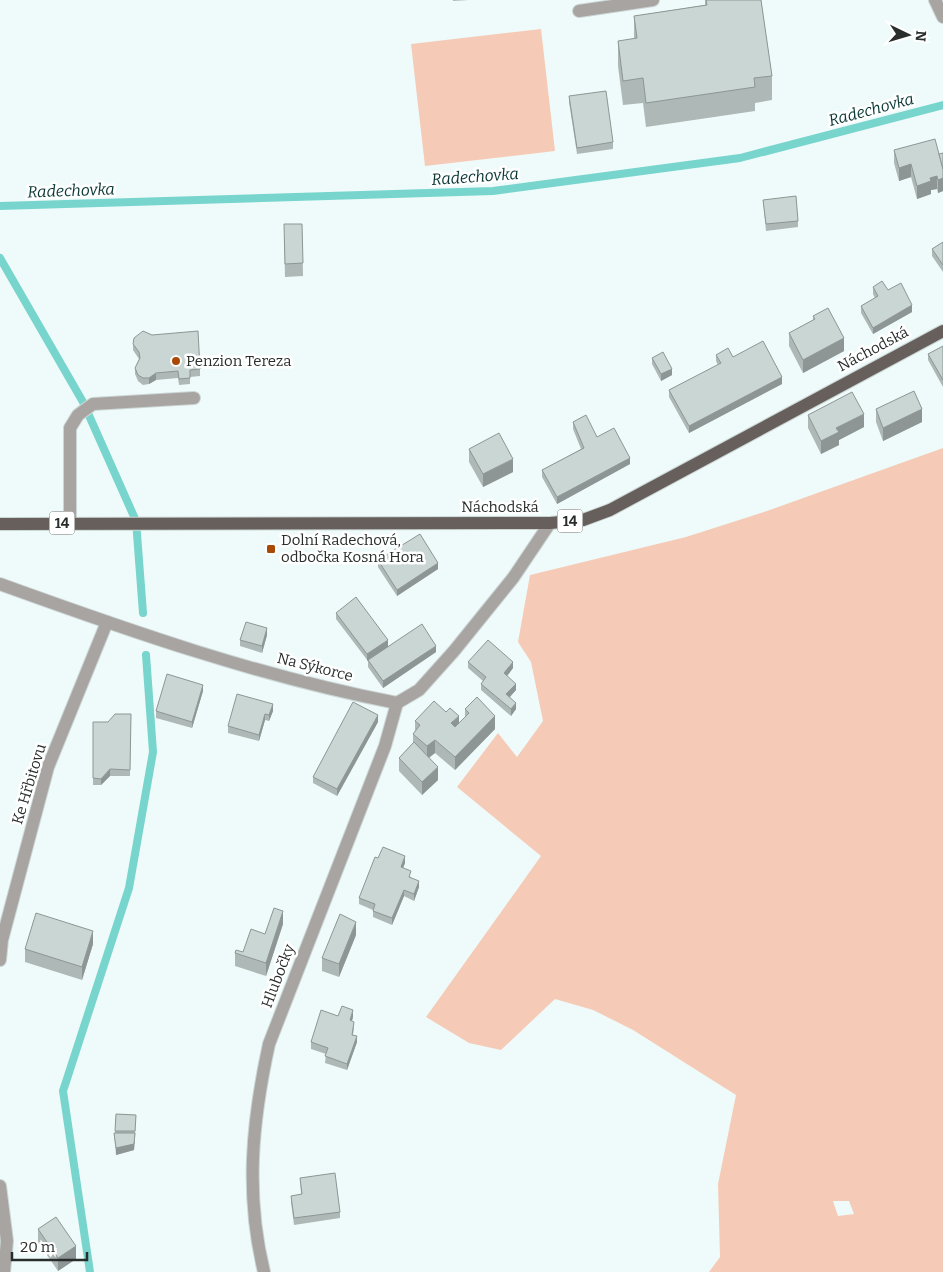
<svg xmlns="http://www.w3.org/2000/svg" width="943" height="1272" font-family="Bitter,serif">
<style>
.green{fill:#f5cbb7;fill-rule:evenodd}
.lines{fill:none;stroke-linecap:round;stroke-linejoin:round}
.stream{stroke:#78d5cd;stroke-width:8}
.minor-casing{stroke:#cbd6d5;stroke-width:14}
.major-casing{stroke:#cbd6d5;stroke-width:14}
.minor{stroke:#a8a4a2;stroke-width:12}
.major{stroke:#665f5b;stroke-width:12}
.wall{fill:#aeb8b6}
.shaded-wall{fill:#8d9694}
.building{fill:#cad6d4;stroke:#8d9694}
.poi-dot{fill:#aa4906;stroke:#fff;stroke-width:2}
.labels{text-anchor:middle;stroke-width:5;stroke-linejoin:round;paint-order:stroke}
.shield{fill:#fff;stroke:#696d6c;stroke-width:1}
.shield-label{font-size:14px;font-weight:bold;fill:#292e2d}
.street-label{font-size:15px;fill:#292e2d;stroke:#fff}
.poi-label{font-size:15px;fill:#292e2d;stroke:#fff;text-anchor:start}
.water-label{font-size:16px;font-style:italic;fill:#073633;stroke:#fff}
</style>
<rect width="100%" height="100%" fill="#effbfa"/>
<!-- green -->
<g class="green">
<path d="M541,29L555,151L425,166L411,44Z"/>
<path d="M943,448V1272H709L720,1257L718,1184L736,1095L633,1030L593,1010L555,999L501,1050L469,1043L426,1017L541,856L457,787L498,733L517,757L543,721L531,662L518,642L530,575L686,537L767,511ZM833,1201H849L854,1214L838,1216Z"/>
</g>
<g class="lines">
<!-- stream -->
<g class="stream">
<path d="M0,206L493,191L740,158L943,105"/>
<path d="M0,258L83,402L136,521L143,613"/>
<path d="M90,1272L63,1091L129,888L153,752L146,655"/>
</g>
<defs>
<g id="minor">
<path d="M935,0L943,17"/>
<path d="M579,11L653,0"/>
<path d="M70,523V428L78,415L93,404L194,398"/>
<path d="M0,584C130,631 261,677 397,703L419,690L454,651L513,578L550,523"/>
<path d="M0,960L2,940L48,767L107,622"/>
<path d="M0,1186L7,1241L4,1272"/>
<path d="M264,1272C245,1194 252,1122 269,1044L385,746L397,703"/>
</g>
<path id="major" d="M0,524L550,523L583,520L610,510L943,331"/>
</defs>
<!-- minor casing -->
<use href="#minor" class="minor-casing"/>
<!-- major casing -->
<use href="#major" class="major-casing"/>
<!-- minor -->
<use href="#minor" class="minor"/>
<!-- major -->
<use href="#major" class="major"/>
</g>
<!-- wall -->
<g class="wall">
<path d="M453,0H469L453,1Z"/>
<path d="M705,0H761L772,76V100L755,103V111L646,127L643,103L623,105L618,66V41L634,39V16L705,5Z"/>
<path d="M569,96L613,142V149L577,154L569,102Z"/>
<path d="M894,150L939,154L943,153V191L938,193L937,189L931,190V194L917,199L911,177L899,181L894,163Z"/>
<path d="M763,200L798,221V227L766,231Z"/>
<path d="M302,224L303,276L285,277L284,237Z"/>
<path d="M943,242V272L932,256V249Z"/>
<path d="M873,287L888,290L912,312L873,334L861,313V306L875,298L873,294Z"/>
<path d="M813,316L844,351L803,373L789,346V333L813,320Z"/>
<path d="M133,344L200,369V376L190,377V384L179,385L178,378L156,380L149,384L143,385L138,381L135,374V368L139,359L133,350Z"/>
<path d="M943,346V387L928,360V354Z"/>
<path d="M716,355L733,357L782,384L689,433L669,397V390L718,365L716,361Z"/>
<path d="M652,358L672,375L661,381L652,364Z"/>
<path d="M876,409L922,422L883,441L876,422Z"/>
<path d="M808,415L864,427L839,440V445L821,454L808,428Z"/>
<path d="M573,422L597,437L630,464L557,504L542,477V470L581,449L573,429Z"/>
<path d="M469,449L513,472L483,487L469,462Z"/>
<path d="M378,560L438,569L397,596L378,567Z"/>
<path d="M336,613L388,646L436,652L383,688L368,667V661L336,619Z"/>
<path d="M267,635L262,653L240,646V640Z"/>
<path d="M468,662L513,668L507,676L516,690L510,697L516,709L511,716L481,690V684L483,681L468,668Z"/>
<path d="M203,691L192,728L156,718V711Z"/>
<path d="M465,709L495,729L455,770L435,753L429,758L438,780L422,795L399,771V758L413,743V734L415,731V721L459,723L465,717Z"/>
<path d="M273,711L269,721L265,720L259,741L228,733V726Z"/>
<path d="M131,714L130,776H110L101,785H93V722H108Z"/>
<path d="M378,722L337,796L313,783V777Z"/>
<path d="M378,858L405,863L403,868L419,887L414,901L404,896L392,925L373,917V910L359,904V898Z"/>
<path d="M283,924L266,976L235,966V953L243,952Z"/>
<path d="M356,935L339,977L322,971V958Z"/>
<path d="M93,944L82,980L25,962V949Z"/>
<path d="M338,1016L353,1017L352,1021L354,1028L353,1035L357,1042L347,1070L325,1063L326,1054L311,1049V1042Z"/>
<path d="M116,1114L136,1115L135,1138L134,1150L116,1155L114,1133H115Z"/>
<path d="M300,1178L340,1212V1218L294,1225L291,1202V1196L301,1194Z"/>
<path d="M38,1229L76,1259L58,1271L38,1242Z"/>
</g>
<!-- shaded-wall -->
<g class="shaded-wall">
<path d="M911,164V177L899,181V168Z"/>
<path d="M937,176V189L931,190V194L917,199V186L930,178Z"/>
<path d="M943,178V191L938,193V180Z"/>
<path d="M912,305V312L873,334V328Z"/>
<path d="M844,338V351L803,373V360Z"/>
<path d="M672,369V375L661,381V374Z"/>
<path d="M156,373V380L149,384V378Z"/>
<path d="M782,377V384L689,433V426Z"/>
<path d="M922,409V422L883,441V428Z"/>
<path d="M864,414V427L839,440V445L821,454V441L836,428Z"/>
<path d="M630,458V464L557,504V497Z"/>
<path d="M513,459V472L483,487V474Z"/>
<path d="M438,563V569L397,596V590Z"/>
<path d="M267,628V635L262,653V646Z"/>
<path d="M388,640V647L367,661V654Z"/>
<path d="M436,646V652L383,688V681Z"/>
<path d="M513,662V668L504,680V673Z"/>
<path d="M516,684V690L506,701V694Z"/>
<path d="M203,685V691L192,728V722Z"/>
<path d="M516,703V709L511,716V709Z"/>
<path d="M273,704V711L269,721V715Z"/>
<path d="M265,714V720L259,741V735Z"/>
<path d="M378,715V722L337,796V789Z"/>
<path d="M459,716V729L451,736V723Z"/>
<path d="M495,716V729L455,770V757Z"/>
<path d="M435,740V753L427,759V746Z"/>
<path d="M438,767V780L422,795V782Z"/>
<path d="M110,769V776L101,785V779Z"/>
<path d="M405,856V863L401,873V867Z"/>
<path d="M419,881V887L414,901V894Z"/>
<path d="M404,890V896L392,925V918Z"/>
<path d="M283,911V924L266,976V963Z"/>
<path d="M356,922V935L339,977V964Z"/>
<path d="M93,931V944L82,980V967Z"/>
<path d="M353,1010V1017L350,1027V1020Z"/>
<path d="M357,1036V1042L347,1070V1064Z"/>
<path d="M135,1133L134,1150L116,1155V1148Z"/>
<path d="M76,1246V1259L58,1271V1258Z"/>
</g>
<!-- building -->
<g class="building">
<path d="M706,0H761L772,76L754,78L755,87L646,103L643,78L623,81L618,41L637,38L634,16L707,5Z"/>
<path d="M606,91L613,142L577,148L569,96Z"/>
<path d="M935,139L943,169V178L938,180L937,176L930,178L931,181L917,186L911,164L899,168L894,150Z"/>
<path d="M943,153V169L939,154Z"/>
<path d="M796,196L798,221L766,224L763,200Z"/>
<path d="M284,224H302L303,263L285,264Z"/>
<path d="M943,242V265L932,249Z"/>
<path d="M882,281L888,290L901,283L912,305L873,328L861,306L878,296L873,287Z"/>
<path d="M828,308L844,338L803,360L789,333L815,319L813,316Z"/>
<path d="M143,331L152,335L198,331L200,369L190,370V378L179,379L178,371L156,373L149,378H143L138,375L135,368L140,358L139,352L133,344L134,338Z"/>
<path d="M763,341L782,377L689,426L669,390L721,363L716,355L728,348L733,357Z"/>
<path d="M943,346V380L928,354Z"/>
<path d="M663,352L672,369L661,374L652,358Z"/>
<path d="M914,391L922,409L883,428L876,409Z"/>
<path d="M852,392L864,414L836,428L839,432L821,441L808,415Z"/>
<path d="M586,415L597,437L614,428L630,458L557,497L542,470L584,448L573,422Z"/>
<path d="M499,433L513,459L483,474L469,449Z"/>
<path d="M420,534L438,563L397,590L378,560Z"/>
<path d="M356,597L388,640L367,654L336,613Z"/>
<path d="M246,622L267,628L262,646L240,640Z"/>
<path d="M422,624L436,646L383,681L368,660Z"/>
<path d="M488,640L513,662L504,673L516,684L506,694L516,703L511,709L481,684L486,677L468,662Z"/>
<path d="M167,674L203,685L192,722L156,711Z"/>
<path d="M237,694L273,704L269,715L265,714L259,735L228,726Z"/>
<path d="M477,697L495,716L455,757L435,740L427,746L413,734L420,725L415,721L434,701L446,712L450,708L459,716L451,723L455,727L469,713L465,709Z"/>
<path d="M353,702L378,715L337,789L313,777Z"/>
<path d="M115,714H131L130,770L110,769L101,779L93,778V722H108Z"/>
<path d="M414,742L438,767L422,782L399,758Z"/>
<path d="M383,847L405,856L401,867L411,871L409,877L419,881L414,894L404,890L392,918L373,911L375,904L359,898L375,857L378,858Z"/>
<path d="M274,908L283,911L266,963L235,953L236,950L243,952L251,929L265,934Z"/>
<path d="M36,913L93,931L82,967L25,949Z"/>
<path d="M340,914L356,922L339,964L322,958Z"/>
<path d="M342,1006L353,1010L350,1020L354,1022L352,1035L357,1036L347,1064L325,1056L328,1048L311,1042L321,1010L338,1016Z"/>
<path d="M116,1114L136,1115L135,1131H115Z"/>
<path d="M114,1133H135L134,1144L116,1148Z"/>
<path d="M335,1173L340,1212L294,1218L291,1196L302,1194L300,1178Z"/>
<path d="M56,1217L76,1246L58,1258L38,1229Z"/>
</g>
<!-- markers -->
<g class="poi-dot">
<circle cx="176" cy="361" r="5"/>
<rect x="266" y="544" width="10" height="10" rx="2.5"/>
</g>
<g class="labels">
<!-- shield labels -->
<g class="shield">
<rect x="557.5" y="509.5" width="25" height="23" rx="4"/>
<rect x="49.5" y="511.5" width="25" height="23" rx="4"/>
</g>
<g class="shield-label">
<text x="570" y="526">14</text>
<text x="62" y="528">14</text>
</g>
<!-- street labels -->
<g class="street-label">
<text transform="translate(873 349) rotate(-28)" y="5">Náchodská</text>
<text x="500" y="512">Náchodská</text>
<text transform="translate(315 667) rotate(14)" y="5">Na Sýkorce</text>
<text transform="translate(29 784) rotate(-73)" y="5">Ke Hřbitovu</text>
<text transform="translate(278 976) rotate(-69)" y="5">Hlubočky</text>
</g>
<!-- poi labels -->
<g class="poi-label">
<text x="186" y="366">Penzion Tereza</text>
<text x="281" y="545">Dolní Radechová,<tspan x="281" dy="17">odbočka Kosná Hora</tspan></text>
</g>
<!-- water labels -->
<g class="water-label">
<text transform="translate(871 109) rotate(-15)" y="6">Radechovka</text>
<text transform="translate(475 176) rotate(-4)" y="6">Radechovka</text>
<text transform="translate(71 190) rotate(-2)" y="6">Radechovka</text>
</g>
</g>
<!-- north arrow -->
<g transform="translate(908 35) rotate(95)" stroke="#ffffff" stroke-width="4" paint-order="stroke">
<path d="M0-4L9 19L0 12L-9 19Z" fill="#292e2d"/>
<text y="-8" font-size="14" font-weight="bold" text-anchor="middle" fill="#292e2d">N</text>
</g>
<!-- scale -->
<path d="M12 1252v8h75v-8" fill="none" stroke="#292e2d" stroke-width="2.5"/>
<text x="20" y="1252" font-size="15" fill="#292e2d" stroke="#ffffff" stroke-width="4" paint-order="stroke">20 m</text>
</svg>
